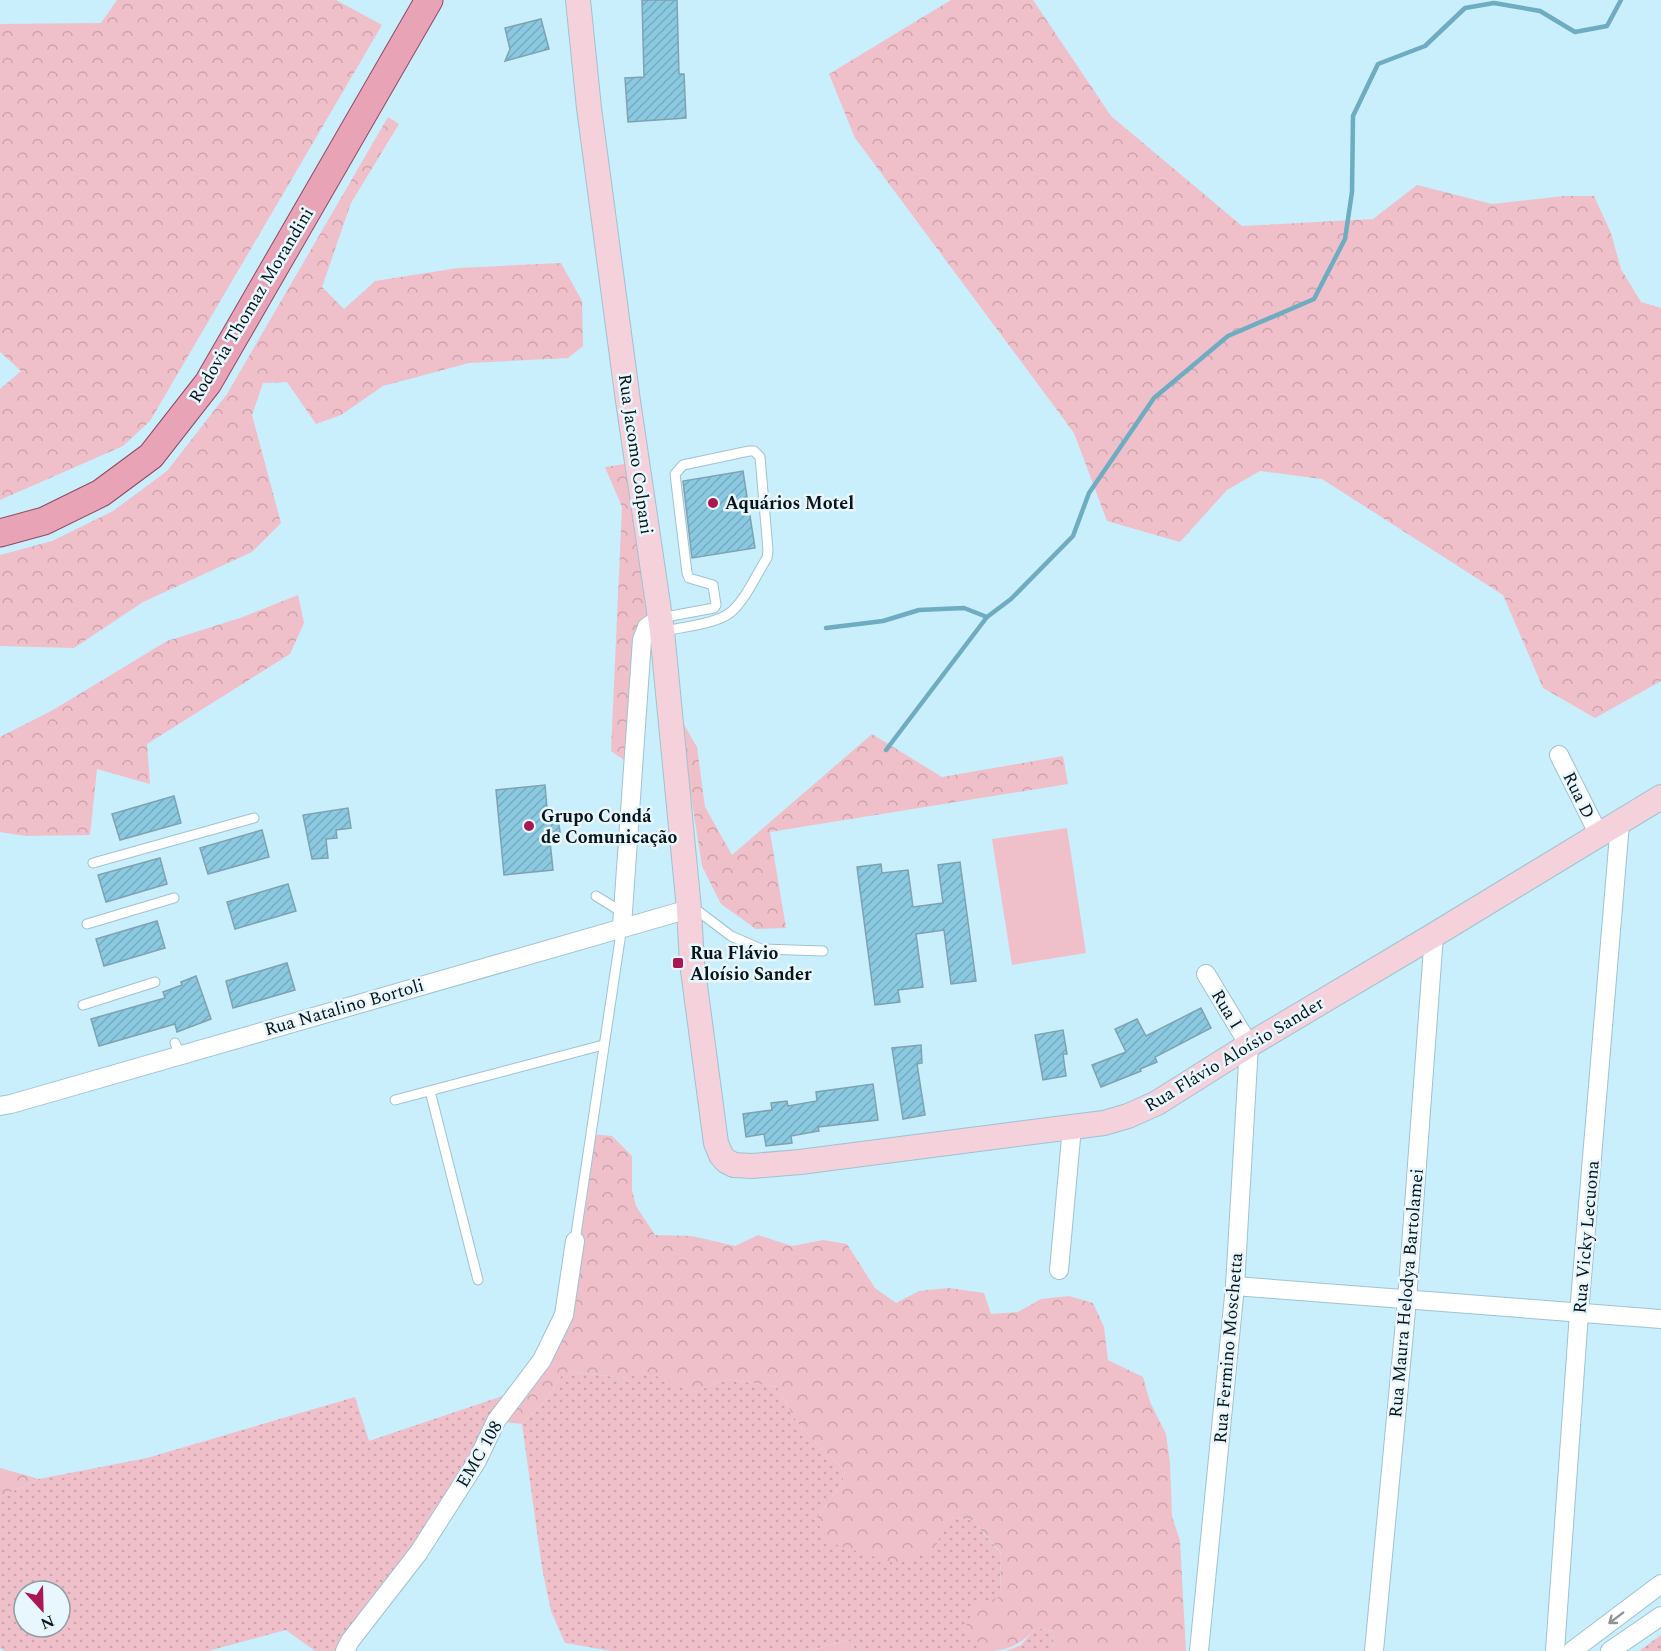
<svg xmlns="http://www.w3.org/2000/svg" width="1661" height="1651" font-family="Spectral,serif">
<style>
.grass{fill:url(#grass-dots);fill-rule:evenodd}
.forest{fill:url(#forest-crowns)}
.garden{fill:#f0c0ca}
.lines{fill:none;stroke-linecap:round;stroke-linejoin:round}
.stream{stroke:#6eacc2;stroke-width:4.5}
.building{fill:url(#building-hatch);stroke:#7fa2b0;stroke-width:1.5}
.lane-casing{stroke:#9fc3d0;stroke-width:11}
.street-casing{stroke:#9fc3d0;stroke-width:20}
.secondary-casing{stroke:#9fc3d0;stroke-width:26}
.primary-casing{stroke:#904a61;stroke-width:29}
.lane{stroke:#fff;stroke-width:9}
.street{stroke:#fff;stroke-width:18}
.secondary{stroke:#f4d1db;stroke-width:24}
.primary{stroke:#e8a3b7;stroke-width:27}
.oneway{stroke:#909698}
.poi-dot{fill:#a91853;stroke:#e8f7fd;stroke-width:2}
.labels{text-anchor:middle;stroke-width:5;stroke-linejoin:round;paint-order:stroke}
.street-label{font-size:18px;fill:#08161b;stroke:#e8f7fd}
.poi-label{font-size:18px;font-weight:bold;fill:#08161b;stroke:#e8f7fd;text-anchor:start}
</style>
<defs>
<pattern id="grass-dots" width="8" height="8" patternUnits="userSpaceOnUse" patternTransform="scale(1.5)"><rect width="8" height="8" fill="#f0c0ca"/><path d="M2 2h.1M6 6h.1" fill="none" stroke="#cca4ad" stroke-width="1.8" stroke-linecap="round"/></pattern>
<pattern id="forest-crowns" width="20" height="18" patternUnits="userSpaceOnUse" patternTransform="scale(1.5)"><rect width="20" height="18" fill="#f0c0ca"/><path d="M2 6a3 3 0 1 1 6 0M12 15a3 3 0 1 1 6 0" fill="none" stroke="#cca4ad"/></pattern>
<pattern id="building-hatch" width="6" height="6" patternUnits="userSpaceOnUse" patternTransform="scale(1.5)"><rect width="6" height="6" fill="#8ac9e0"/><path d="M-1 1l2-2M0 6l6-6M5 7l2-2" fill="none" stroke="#76acc0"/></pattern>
</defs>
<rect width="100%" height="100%" fill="#c9eefc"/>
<!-- grass -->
<g class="grass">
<path d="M644,1370L695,1392L728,1379L777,1387L797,1422L813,1440L845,1471L842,1483L815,1520L933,1550L949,1517L972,1520L1001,1554L1000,1598L964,1630L992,1651H857L848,1640L808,1651H612L565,1643L551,1611L542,1568L522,1424L547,1399L564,1371L625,1378Z"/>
<path d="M520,1390L345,1651H315L286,1630L208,1651H5L0,1648V1497L39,1479L147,1458L355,1397L369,1441ZM24,1591H60V1627H24Z"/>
<path d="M1036,1628L1053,1631L1054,1651H1006L1021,1645Z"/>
<path d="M1661,1635V1651H1639Z"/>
</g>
<!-- forest -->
<g class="forest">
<path d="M117,0H336L382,25L150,421L123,446L0,500V389L21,371L0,352V24L101,23Z"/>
<path d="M951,0H1033L1111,116L1242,226L1373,219L1417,185L1492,204L1564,196H1594L1611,233L1621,269L1641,302L1661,308V681L1595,718L1543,688L1503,595L1322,479L1260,471L1227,490L1180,542L1107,521L1074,433L855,138L829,74Z"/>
<path d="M388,117L399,124L351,203L322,287L344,309L375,281L458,268L561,263L582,301L583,346L568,358L469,363L383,386L341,415L316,424L287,382L263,383L252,415L281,523L252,552L143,602L74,648L0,646V555L52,541L113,511L167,471L227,394Z"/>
<path d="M637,462L660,618L647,627L634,767L611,751L622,507L605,467Z"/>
<path d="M298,595L304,623L290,654L147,744L150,784L97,769L90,835L26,836L0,832V737L53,710L167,641L240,618Z"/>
<path d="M678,714L697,747L705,807L732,855L872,734L942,777L1063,756L1068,784L770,832L786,928L756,929L721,904L702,866Z"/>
<path d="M591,1134L612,1136L632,1156V1190L636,1206L655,1235L692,1236L735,1246L758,1235L792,1246L823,1240L847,1244L875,1288L896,1303L919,1291L949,1288L984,1293L991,1314L1018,1312L1041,1299L1069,1296L1093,1303L1104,1327L1108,1360L1143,1377L1150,1402L1166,1434L1170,1463L1172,1516L1180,1541L1186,1651H1054L1053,1631L1036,1628C1026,1640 1010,1651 991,1651C982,1647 972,1636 964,1630L977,1604L1000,1597L1001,1553L972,1520L949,1517L934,1550L897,1564L831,1543L815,1520L842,1483L845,1471L813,1440L797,1422L777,1387L728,1379L695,1392L644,1371L625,1378L564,1371L547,1399L522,1424L496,1421L564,1315Z"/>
<path d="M0,1468L39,1479L0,1497Z"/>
<path d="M848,1640L857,1651H808Z"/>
</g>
<!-- garden -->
<path class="garden" d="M1067,828L1086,953L1012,965L992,839Z"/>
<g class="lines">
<!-- stream -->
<g class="stream">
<path d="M826,628L883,621L919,610L964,608L987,617"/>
<path d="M886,750L987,617L1011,599L1073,536L1089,493L1154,398L1228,336L1314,299L1345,239L1352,192L1353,116L1378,64L1425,46L1465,8L1494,3L1540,11L1575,32L1607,26L1621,0"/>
</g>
</g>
<!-- building -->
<g class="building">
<path d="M642,0H677L679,74H684L686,118L628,122L625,78L644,77Z"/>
<path d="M541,19L549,49L505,61L510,49L505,28Z"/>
<path d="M743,471L755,548L692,558L683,481Z"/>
<path d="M545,785L548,820L558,819L560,832H549L553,870L504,875L496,790Z"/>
<path d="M174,796L181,823L120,840L112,814Z"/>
<path d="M348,808L351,828L336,830L337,838L326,839L328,858L312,859L303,815Z"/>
<path d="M262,830L269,857L208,874L200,848Z"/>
<path d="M160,858L167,884L106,902L98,875Z"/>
<path d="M960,862L976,981L951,984L944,930L916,934L923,987L898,990L900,1002L875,1005L857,867L881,864L882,873L908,870L913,907L943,903L938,865Z"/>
<path d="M288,884L296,911L235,929L227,902Z"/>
<path d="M157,921L165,948L104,966L96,939Z"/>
<path d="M287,963L295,990L233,1008L226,981Z"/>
<path d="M196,976L211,1019L177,1032L175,1024L99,1046L91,1019L165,998L163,992L182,985L181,982Z"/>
<path d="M1201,1008L1211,1028L1155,1057L1157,1062L1140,1069L1141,1071L1101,1087L1092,1065L1126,1052L1115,1029L1137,1019L1146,1036Z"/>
<path d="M1063,1030L1067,1054H1063L1066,1076L1043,1080L1035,1035Z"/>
<path d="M921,1045L922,1063L917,1064L925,1115L903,1119L892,1048Z"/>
<path d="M873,1084L878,1120L818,1127L819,1131L791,1136L792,1143L766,1146L764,1134L746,1137L743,1114L772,1110L771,1103L787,1101L788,1106L817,1101L816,1092Z"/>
</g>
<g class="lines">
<defs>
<g id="lane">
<path d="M660,618L714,608L716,605L713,585L689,578L687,573L675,474L683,465L749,451H754L760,457L768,550L767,558C756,575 746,599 731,612C717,624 682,627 664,631"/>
<path d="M93,863L254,818"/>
<path d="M596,896L622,912"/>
<path d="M691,909L698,911L731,936L761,949L823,951"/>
<path d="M87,924L174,898"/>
<path d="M83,1005L155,982"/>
<path d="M175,1043L180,1055"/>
<path d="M430,1091L478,1280"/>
<path d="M395,1100L603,1045"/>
<path d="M575,1241L622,926"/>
</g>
<g id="street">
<path d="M1559,755L1599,835"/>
<path d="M622,926L642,640L647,627L660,618"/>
<path d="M0,1106L11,1104L689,909"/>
<path d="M1059,1270L1072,1127"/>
<path d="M1235,1286L1661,1319"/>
<path d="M345,1651L350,1641L419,1552L477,1461L496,1421L542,1360L564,1315L575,1241"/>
<path d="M1199,1651L1235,1286L1249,1045L1206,974"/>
<path d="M1374,1651L1407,1300L1434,935"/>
<path d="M1555,1651L1579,1313L1620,823"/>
<path d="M1572,1651L1661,1584"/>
<path d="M1610,1651L1661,1616"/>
</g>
<path id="secondary" d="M578,0L589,108L628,401L662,631L689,909L692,963L716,1143L721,1155L726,1161L734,1165L752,1166L800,1162L1072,1127L1104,1123L1128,1116L1157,1103L1249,1045L1434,935L1661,797"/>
<path id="primary" d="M0,533L44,521L101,493L151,456L208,383L429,0"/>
</defs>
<!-- lane casing -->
<use href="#lane" class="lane-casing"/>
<!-- street casing -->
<use href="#street" class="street-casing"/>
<!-- secondary casing -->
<use href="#secondary" class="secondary-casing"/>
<!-- primary casing -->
<use href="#primary" class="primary-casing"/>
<!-- lane -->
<use href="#lane" class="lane"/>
<!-- street -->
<use href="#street" class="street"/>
<!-- secondary -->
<use href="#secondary" class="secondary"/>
<!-- primary -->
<use href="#primary" class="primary"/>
</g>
<!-- one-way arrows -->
<defs><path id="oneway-shaft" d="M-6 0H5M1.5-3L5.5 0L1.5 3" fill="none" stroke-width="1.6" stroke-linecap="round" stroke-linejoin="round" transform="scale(1.5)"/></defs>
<use class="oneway" href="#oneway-shaft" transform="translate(1616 1618) rotate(143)"/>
<!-- markers -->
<g class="poi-dot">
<circle cx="713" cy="503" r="6"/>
<circle cx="529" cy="826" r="6"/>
<rect x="672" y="957" width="12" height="12" rx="3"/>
</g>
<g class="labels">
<!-- street labels -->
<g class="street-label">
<text transform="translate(251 305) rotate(-59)" y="6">Rodovia Thomaz Morandini</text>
<text transform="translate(636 454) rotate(82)" y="6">Rua Jacomo Colpani</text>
<text transform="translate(1579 795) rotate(64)" y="6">Rua D</text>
<text transform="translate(344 1007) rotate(-16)" y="6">Rua Natalino Bortoli</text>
<text transform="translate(1227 1009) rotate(59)" y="6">Rua I</text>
<text transform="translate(1234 1054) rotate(-31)" y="6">Rua Flávio Aloísio Sander</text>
<text transform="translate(1586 1237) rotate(-85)" y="6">Rua Vicky Lecuona</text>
<text transform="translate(1406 1293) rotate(-85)" y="6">Rua Maura Helodya Bartolamei</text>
<text transform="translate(1228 1348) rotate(-85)" y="6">Rua Fermino Moschetta</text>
<text transform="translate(479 1454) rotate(-60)" y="6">EMC 108</text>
</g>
<!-- poi labels -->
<g class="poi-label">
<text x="725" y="509">Aquários Motel</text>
<text x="541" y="822">Grupo Condá<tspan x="541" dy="21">de Comunicação</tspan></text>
<text x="690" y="959">Rua Flávio<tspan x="690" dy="21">Aloísio Sander</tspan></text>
</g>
</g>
<!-- north arrow -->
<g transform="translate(42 1609) rotate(158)"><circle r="28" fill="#e8f7fd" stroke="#8e9da3" stroke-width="1.5"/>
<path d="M0-4.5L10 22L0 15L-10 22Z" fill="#a91853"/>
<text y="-9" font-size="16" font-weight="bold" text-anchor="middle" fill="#08161b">N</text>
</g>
</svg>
